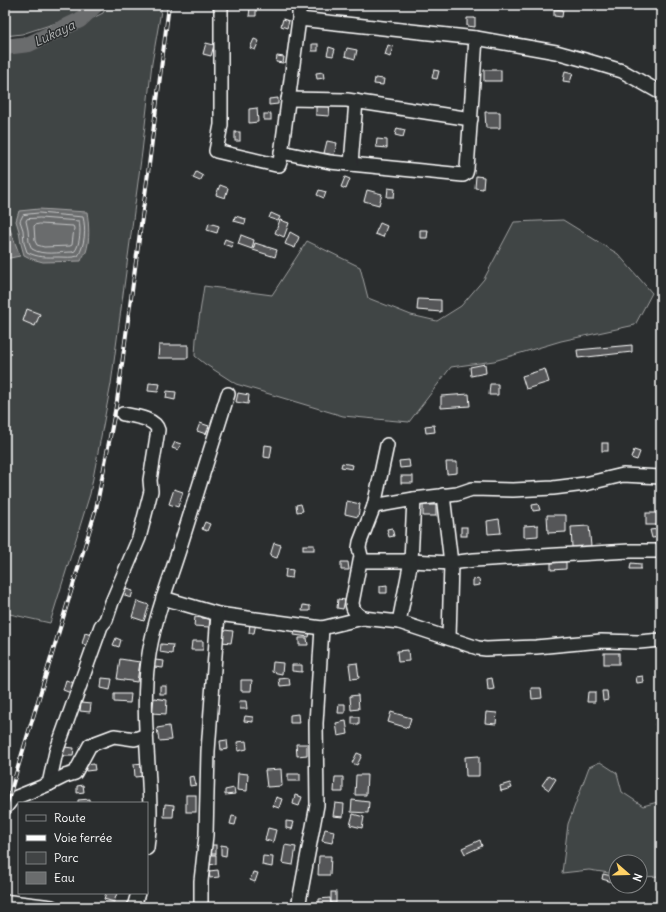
<svg xmlns="http://www.w3.org/2000/svg" width="666" height="912" font-family="Delius,sans-serif">
<style>
.green{fill:#414445;stroke:#a0a2a2}
.water{fill:#6a6c6d;stroke:#a6a7a7}
.lines{fill:none;stroke-linecap:round;stroke-linejoin:round}
.shore{stroke:#c3c4c5;stroke-width:1}
.river{stroke:#6a6c6d;stroke-width:16}
.building{fill:#555758;stroke:#fff}
.minor-casing{stroke:#fff;stroke-width:16}
.minor{stroke:#2a2d2e;stroke-width:13}
.rail-casing{stroke:#fff;stroke-width:4}
.rail{stroke:#2a2d2e;stroke-width:2.5;stroke-dasharray:8;stroke-linecap:butt}
.labels{text-anchor:middle;stroke-width:3;stroke-linejoin:round;paint-order:stroke}
.water-label{font-size:13px;font-style:italic;fill:#b4b6b6;stroke:#2a2d2e}
</style>
<rect width="100%" height="100%" fill="#2a2d2e"/>
<filter id="ink" filterUnits="userSpaceOnUse"><feTurbulence type="fractalNoise" baseFrequency=".025" numOctaves="2"/><feDisplacementMap in="SourceGraphic" scale="8" xChannelSelector="R" yChannelSelector="G"/><feConvolveMatrix kernelMatrix="1 2 1 2 8 2 1 2 1" color-interpolation-filters="sRGB"/></filter>
<g filter="url(#ink)">
<!-- green -->
<g class="green">
<path d="M5,5H89L81,15L22,34L5,36Z"/>
<path d="M107,5H162L152,63L142,152L111,384L90,494L50,623L5,613V53L28,50L103,13Z"/>
<path d="M563,220L618,254L652,293L635,325L561,341L494,361L451,367L409,422L343,416L236,384L205,364L195,356L196,339L204,286L272,295L307,241L360,267L368,298L411,315L437,321L461,306L484,279L514,222Z"/>
<path d="M600,762L617,773L622,792L643,806L661,801V876L640,877V862H616V874L589,870L562,873L568,824L589,767Z"/>
</g>
<!-- water -->
<g class="water">
<path d="M39,209L87,212C89,224 90,241 86,252C84,255 82,258 81,261L43,262L32,259L24,255L21,244L19,231L16,221L19,211Z"/>
<path d="M5,216L20,256L5,259Z"/>
</g>
<g class="lines">
<!-- shore -->
<g class="shore">
<path d="M39,213L83,217C86,229 85,245 78,256C72,258 65,257 59,257C47,257 38,258 27,252L24,243L23,230L20,221L23,215Z"/>
<path d="M40,218L79,221C81,230 80,244 75,251L72,252C59,252 43,256 32,249L29,242L28,230L26,221L27,219Z"/>
<path d="M40,224L73,226L74,228L72,245L70,246L44,247L37,245L35,241L34,226L35,225Z"/>
</g>
<!-- river -->
<path class="river" d="M5,47L29,44L80,20L96,5"/>
</g>
<!-- building -->
<g class="building">
<path d="M250,8L256,9V16H249Z"/>
<path d="M554,9L563,10L562,17L554,16Z"/>
<path d="M467,18H475V27L467,26Z"/>
<path d="M283,19L289,21L287,28L281,26Z"/>
<path d="M254,39L259,41L255,50L250,48Z"/>
<path d="M206,43L214,45L211,56L203,54Z"/>
<rect x="312" y="44" width="6" height="7"/>
<path d="M388,45L393,47L390,57L385,55Z"/>
<path d="M329,47L335,49L333,56L327,55Z"/>
<path d="M347,48L357,50L355,59L345,56Z"/>
<path d="M277,56L284,57L283,63L276,62Z"/>
<path d="M434,70L439,71L437,79L432,78Z"/>
<rect x="484" y="70" width="17" height="11"/>
<path d="M565,71L573,73L570,82L563,81Z"/>
<path d="M323,72L324,78L317,79L316,73Z"/>
<path d="M375,78L384,79L383,85L374,84Z"/>
<path d="M278,98V104L269,105V99Z"/>
<path d="M316,103H330L329,116L316,115Z"/>
<path d="M257,108L258,122L249,123V109Z"/>
<path d="M485,112H500V128H486Z"/>
<rect x="264" y="114" width="7" height="6"/>
<path d="M397,128L405,130L403,137L395,135Z"/>
<rect x="235" y="132" width="5" height="9"/>
<path d="M377,139L387,140V148L376,147Z"/>
<path d="M327,141L337,143L334,155L324,153Z"/>
<path d="M196,172L203,176L200,181L193,178Z"/>
<path d="M476,176L484,177L483,189L475,188Z"/>
<path d="M345,177L350,179L346,189L341,187Z"/>
<path d="M220,185L228,188L225,198L216,195Z"/>
<path d="M388,188L395,189L394,197H387Z"/>
<path d="M319,190L326,192L324,198L317,195Z"/>
<path d="M367,190L382,194L379,205L364,201Z"/>
<path d="M271,213L280,217L278,221L269,218Z"/>
<path d="M235,216L246,219L245,224L234,221Z"/>
<path d="M280,220L289,223L284,237L275,233Z"/>
<path d="M209,223L219,226L217,233L207,230Z"/>
<path d="M380,223L387,226L383,237L375,234Z"/>
<path d="M420,230H428L427,238H420Z"/>
<path d="M290,232L299,237L295,248L285,244Z"/>
<path d="M241,235L254,240L252,249L238,244Z"/>
<path d="M225,239L233,242L232,247L223,244Z"/>
<path d="M255,243L277,250L275,257L253,250Z"/>
<path d="M418,299L441,300V312L417,310Z"/>
<path d="M27,309L40,314L35,326L23,321Z"/>
<path d="M159,345H188V358H158Z"/>
<path d="M632,345V352L578,358L577,350Z"/>
<path d="M485,364L486,373L471,376L470,367Z"/>
<path d="M545,369L549,382L526,389L522,376Z"/>
<path d="M149,383L160,384L158,392L148,391Z"/>
<path d="M490,384H498V395H489Z"/>
<path d="M167,391L176,392L175,400L166,398Z"/>
<path d="M238,393L249,395L248,404L236,402Z"/>
<path d="M469,394L470,406L441,408V396Z"/>
<path d="M200,423L209,426L206,434L197,431Z"/>
<path d="M434,425L435,432L426,433L425,426Z"/>
<path d="M175,442L181,444L178,450L172,448Z"/>
<rect x="602" y="443" width="6" height="8"/>
<path d="M265,445L272,446L270,458L264,457Z"/>
<path d="M634,450L640,452L637,460L631,458Z"/>
<path d="M409,460L410,467L400,468L399,461Z"/>
<path d="M446,462H457V473L447,474Z"/>
<path d="M342,463L353,465L352,469L341,467Z"/>
<rect x="401" y="476" width="12" height="7"/>
<path d="M174,489L183,492L178,507L169,504Z"/>
<path d="M347,501L360,504L358,517L345,514Z"/>
<path d="M301,504L303,511L297,512L296,505Z"/>
<path d="M538,504L540,510L533,511L532,505Z"/>
<rect x="423" y="505" width="13" height="11"/>
<rect x="646" y="513" width="15" height="12"/>
<path d="M547,515H566V532L548,533Z"/>
<path d="M499,519L501,533L488,534L487,521Z"/>
<path d="M205,522L210,524L207,531L202,529Z"/>
<path d="M538,525V536L524,537V526Z"/>
<path d="M589,526L591,546L572,547L571,527Z"/>
<rect x="461" y="527" width="6" height="9"/>
<path d="M392,528L394,536L389,537L387,529Z"/>
<path d="M659,529L660,537L652,538L650,530Z"/>
<path d="M274,543L281,545L277,558L270,556Z"/>
<rect x="303" y="545" width="11" height="5"/>
<path d="M341,562H348L349,570H341Z"/>
<path d="M566,562V569L551,570V563Z"/>
<path d="M631,563L641,564V569H630Z"/>
<path d="M286,569L293,570L292,578L285,577Z"/>
<path d="M479,579L480,585L473,586V580Z"/>
<path d="M387,585V593H380V586Z"/>
<path d="M126,589L133,591L131,598L125,596Z"/>
<path d="M338,599L345,600L343,609L337,608Z"/>
<path d="M137,601L149,605L144,621L132,617Z"/>
<path d="M303,605L310,606V611H302Z"/>
<path d="M195,617L210,619L209,627L194,626Z"/>
<path d="M250,622L256,623L254,633H249Z"/>
<path d="M296,626L311,628L309,637L294,635Z"/>
<path d="M224,630L233,631L231,643L222,642Z"/>
<path d="M85,633L94,636L91,646L82,644Z"/>
<path d="M116,638L121,640L119,647L113,645Z"/>
<path d="M299,638H307L308,645H299Z"/>
<path d="M192,641H203V650H191Z"/>
<path d="M161,644L173,645L172,654L160,652Z"/>
<path d="M408,650L409,661L398,662L397,651Z"/>
<rect x="604" y="653" width="15" height="11"/>
<path d="M120,659L140,662L137,682L117,679Z"/>
<path d="M155,660L164,661L163,668L154,667Z"/>
<path d="M273,662L283,663L282,674L272,672Z"/>
<path d="M357,663L359,678L351,679L349,664Z"/>
<path d="M292,665H302V672L292,671Z"/>
<path d="M643,676L644,682L637,683L636,677Z"/>
<path d="M102,678L112,679L110,690L101,688Z"/>
<path d="M289,678L290,685L280,686L279,679Z"/>
<path d="M492,678L494,689L488,690L487,679Z"/>
<path d="M66,680L74,683L71,693L63,690Z"/>
<path d="M241,680H252L251,691H241Z"/>
<rect x="160" y="686" width="6" height="8"/>
<path d="M531,688H541L542,698L532,699Z"/>
<path d="M602,691H607L608,700L603,701Z"/>
<path d="M588,692H595V702H587Z"/>
<path d="M114,694H131L130,703L114,702Z"/>
<path d="M358,695L359,709L351,710L350,696Z"/>
<path d="M154,698L167,700L166,714L152,713Z"/>
<path d="M239,701H246L247,709H240Z"/>
<path d="M81,703L91,704L90,712L80,711Z"/>
<path d="M339,704H345V713H338Z"/>
<path d="M391,712L411,718L408,728L388,722Z"/>
<path d="M486,712L497,713L496,724L485,723Z"/>
<path d="M298,714L299,723H290V715Z"/>
<path d="M245,716L253,717V722L244,721Z"/>
<path d="M658,716L661,717L660,727L655,725Z"/>
<rect x="352" y="717" width="7" height="7"/>
<path d="M346,721L348,734L338,736L336,723Z"/>
<path d="M169,726L171,740L159,741L157,728Z"/>
<path d="M227,740L228,749L221,750L220,741Z"/>
<path d="M246,741L247,749L238,751L237,742Z"/>
<path d="M296,744H307V755L297,756Z"/>
<path d="M63,747L74,748L73,756H63Z"/>
<path d="M357,753L362,755L357,765L352,763Z"/>
<path d="M479,756V776H466L465,757Z"/>
<path d="M143,763L144,776L135,777L134,764Z"/>
<path d="M94,764L95,770L86,771L85,765Z"/>
<path d="M281,769L282,786L267,787L265,770Z"/>
<path d="M238,773L248,774L247,791L237,790Z"/>
<rect x="288" y="774" width="12" height="7"/>
<path d="M356,775H367L366,795H355Z"/>
<path d="M549,775L556,779L549,790L542,785Z"/>
<path d="M194,776L196,785L190,786L189,777Z"/>
<path d="M335,777H343V792H334Z"/>
<path d="M510,783L512,788L501,791L500,786Z"/>
<path d="M83,785L84,792L77,793V786Z"/>
<path d="M234,788L235,794L225,795V790Z"/>
<rect x="186" y="795" width="10" height="17"/>
<path d="M295,795L302,797L299,806L293,804Z"/>
<path d="M276,797L282,799L279,808L273,806Z"/>
<path d="M90,799V803H78V800Z"/>
<path d="M352,800L369,802L368,813L351,812Z"/>
<path d="M335,803L344,804L343,817L333,816Z"/>
<path d="M165,804L174,805L173,817H164Z"/>
<path d="M353,814L364,817L362,828L350,825Z"/>
<path d="M232,816L237,817L235,825L230,824Z"/>
<path d="M286,821L294,822L292,829L286,828Z"/>
<path d="M268,828L276,830L273,842L265,840Z"/>
<path d="M325,829L334,831L332,843L322,841Z"/>
<path d="M480,840L482,846L465,854L462,848Z"/>
<rect x="207" y="845" width="9" height="9"/>
<path d="M221,845L227,846L226,856L221,855Z"/>
<path d="M285,845L296,847L293,865L282,863Z"/>
<path d="M207,855H216V864L208,865Z"/>
<path d="M263,856L273,857L272,867L262,865Z"/>
<path d="M319,856H331L330,875H318Z"/>
<path d="M218,870L219,877L210,878L209,871Z"/>
<path d="M253,872L258,873L255,882L250,880Z"/>
<path d="M603,874L616,877V883L602,879Z"/>
<rect x="331" y="892" width="5" height="11"/>
<path d="M106,893H117L114,902L104,899Z"/>
<path d="M330,898L331,905L319,906V899Z"/>
</g>
<g class="lines">
<defs>
<g id="minor">
<path d="M221,5V125L216,151L276,165H279L280,162L299,19V5"/>
<path d="M299,19L476,38L556,52L585,60L622,71L661,93"/>
<path d="M288,99L347,100L471,119"/>
<path d="M281,152L330,162L463,175L466,173L467,169L476,38"/>
<path d="M351,164L356,101"/>
<path d="M443,495L451,563L449,638"/>
<path d="M374,506L414,499L457,494L472,489L513,490L553,488L585,484L623,475L661,477"/>
<path d="M361,561H411L451,563L474,560L558,555L630,551H661"/>
<path d="M163,598L218,614L322,628L363,618L399,622L478,648L486,649L536,647L601,641L639,642L661,640"/>
<path d="M363,618C356,614 353,611 352,603L361,556L359,548L360,542L374,506L387,445"/>
<path d="M399,622L411,561L414,499"/>
<path d="M49,784L56,752L101,626L106,620L112,602L139,538L151,491L150,480L158,430C155,418 133,416 123,414"/>
<path d="M5,808L12,799L49,784L65,776L75,773L90,745L114,736L135,739L146,735"/>
<path d="M147,848C148,837 150,826 150,815C150,764 141,712 148,661C153,622 168,585 180,547C196,496 212,445 228,394"/>
<path d="M5,903L11,902L52,907"/>
<path d="M134,907L138,893"/>
<path d="M201,907V881L206,835L208,751L218,614"/>
<path d="M298,907L317,805L316,723L322,628"/>
</g>
</defs>
<!-- minor casing -->
<use href="#minor" class="minor-casing"/>
<!-- minor -->
<use href="#minor" class="minor"/>
<defs>
<path id="rail" d="M5,810L96,509L117,401L148,173L169,5"/>
</defs>
<!-- rail casing -->
<use href="#rail" class="rail-casing"/>
<!-- rail -->
<use href="#rail" class="rail"/>
</g>
</g>
<g class="labels">
<!-- water labels -->
<g class="water-label">
<text transform="translate(54 33) rotate(-25)" y="5">Lukaya</text>
</g>
</g>
<!-- margin -->
<rect width="666" height="912" fill="none" stroke="#2a2d2e" stroke-width="20"/>
<rect x="10" y="10" width="646" height="892" fill="none" stroke="#fff" stroke-width="1.5" filter="url(#ink)"/>
<!-- legend -->
<rect x="18" y="802" width="130" height="92" fill="#2a2d2e" stroke="#7f8182"/>
<rect x="26" y="815" width="20" height="6" fill="#2a2d2e" stroke="#7f8182"/>
<text x="54" y="822" font-size="12" fill="#ffffff">Route</text>
<rect x="26" y="835" width="20" height="6" fill="#ffffff" stroke="#7f8182"/>
<text x="54" y="842" font-size="12" fill="#ffffff">Voie ferrée</text>
<rect x="26" y="852" width="20" height="12" fill="#414445" stroke="#7f8182"/>
<text x="54" y="862" font-size="12" fill="#ffffff">Parc</text>
<rect x="26" y="872" width="20" height="12" fill="#6a6c6d" stroke="#7f8182"/>
<text x="54" y="882" font-size="12" fill="#ffffff">Eau</text>
<!-- north arrow -->
<g transform="translate(628 874) rotate(110)"><circle r="19" fill="#2a2d2e" stroke="#7f8182"/>
<path d="M0-3L7 15L0 10L-7 15Z" fill="#ffd166"/>
<text y="-6" font-size="11" font-weight="bold" text-anchor="middle" fill="#ffffff">N</text>
</g>
</svg>
